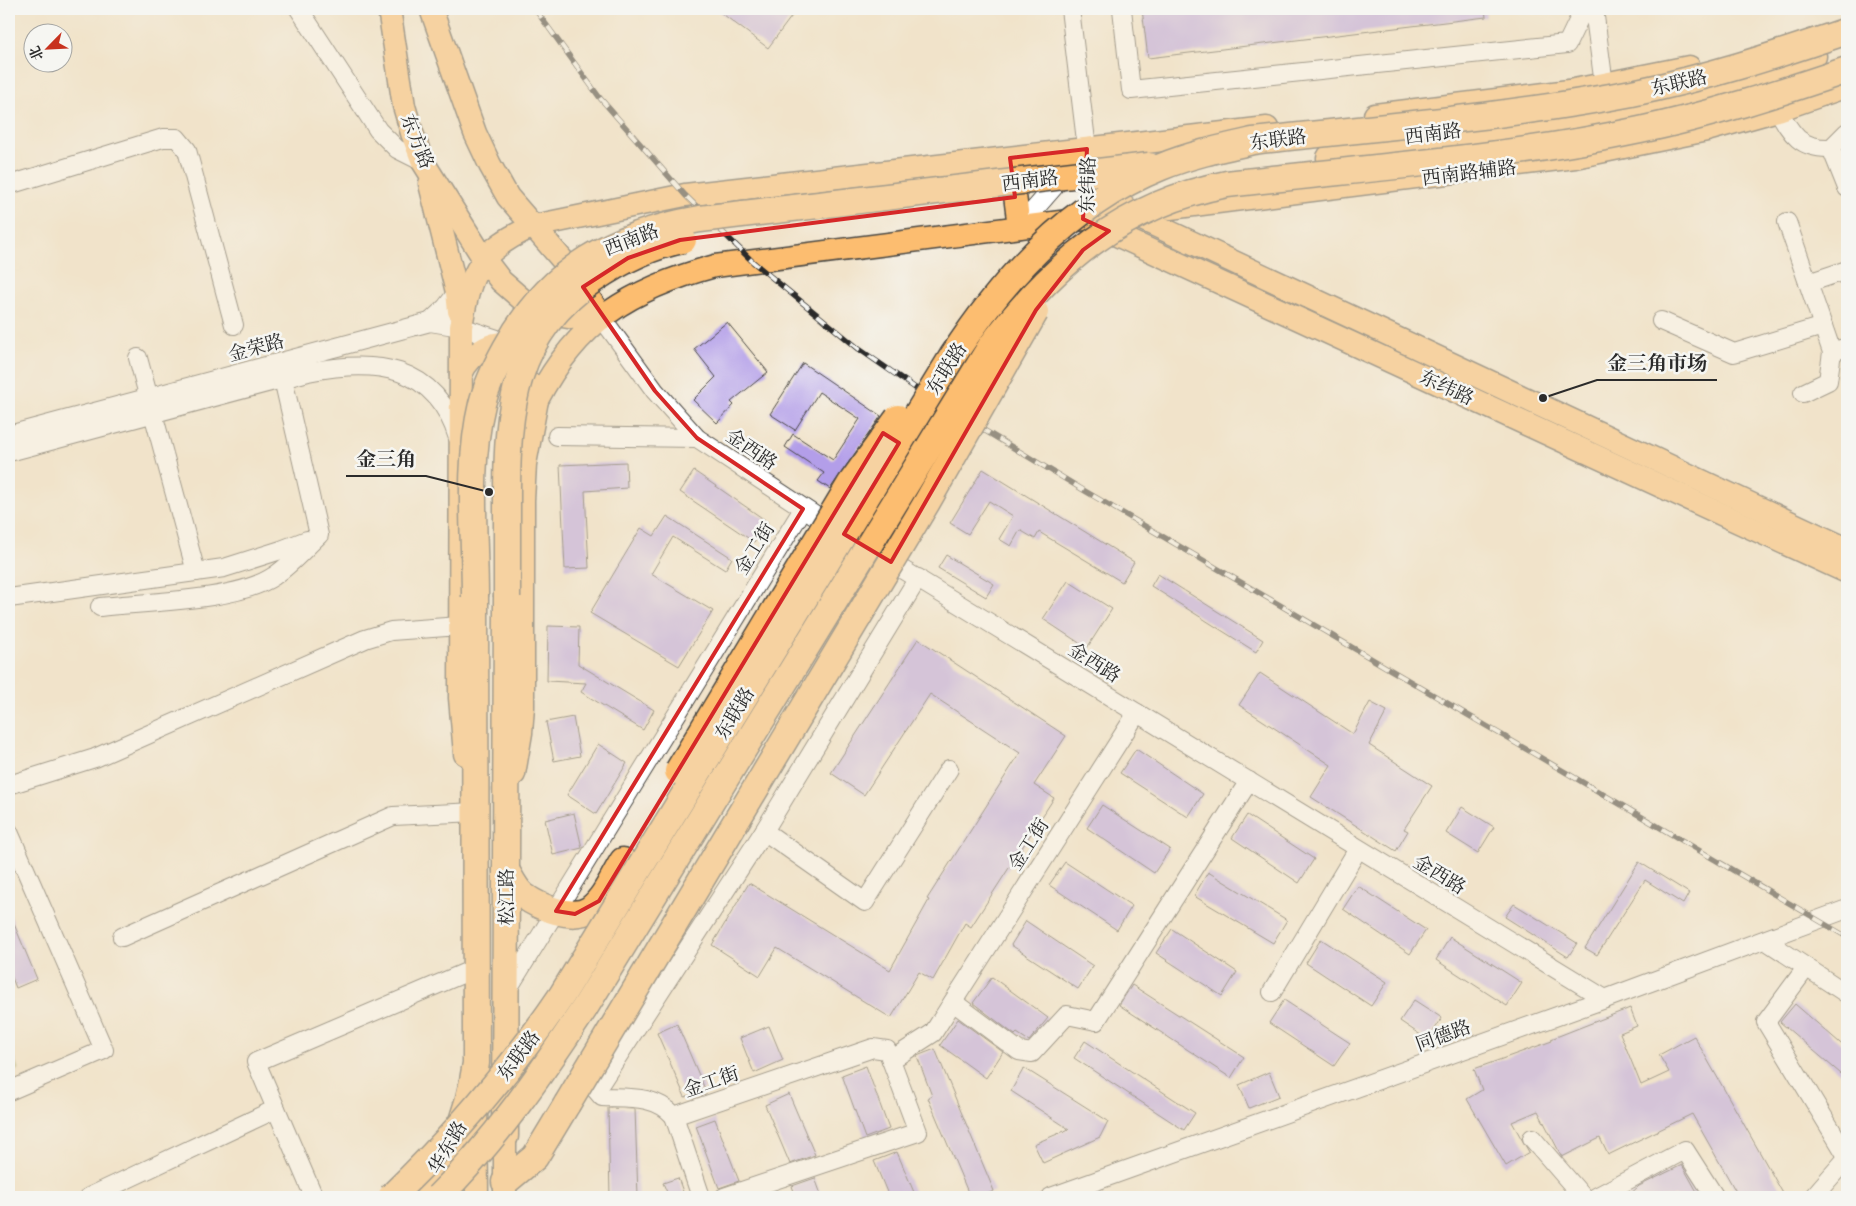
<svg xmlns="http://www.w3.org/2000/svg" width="1856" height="1206" font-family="Cardo,'Noto Serif SC',serif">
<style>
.green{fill:#c5d375;stroke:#787f50}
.building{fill:#b39ee9}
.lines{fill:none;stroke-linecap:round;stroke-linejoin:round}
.minor-casing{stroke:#494743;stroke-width:20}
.major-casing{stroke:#494743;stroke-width:25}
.highway-casing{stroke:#494743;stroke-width:29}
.minor{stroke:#fff;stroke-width:18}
.major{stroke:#fcbd6f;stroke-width:22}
.highway{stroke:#fcbd6f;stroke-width:26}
.rail-casing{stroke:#2b2b2b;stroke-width:5.5}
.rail{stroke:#f6f6f2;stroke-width:4;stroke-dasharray:11;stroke-linecap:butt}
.highway-bridge-casing{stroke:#494743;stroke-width:29;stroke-linecap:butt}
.highway-bridge{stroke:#fcbd6f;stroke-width:26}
.marked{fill:none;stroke:#d62828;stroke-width:4;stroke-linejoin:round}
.labels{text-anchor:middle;stroke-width:5;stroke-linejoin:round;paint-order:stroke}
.street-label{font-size:19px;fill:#2b2b2b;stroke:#f6f6f2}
.leader{fill:none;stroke:#2b2b2b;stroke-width:2}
.callout-dot{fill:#2b2b2b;stroke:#f6f6f2;stroke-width:2}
.callout-label{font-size:20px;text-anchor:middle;font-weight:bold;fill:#2b2b2b;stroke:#f6f6f2;stroke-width:5;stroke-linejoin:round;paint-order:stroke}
</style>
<rect width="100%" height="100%" fill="#f6f6f2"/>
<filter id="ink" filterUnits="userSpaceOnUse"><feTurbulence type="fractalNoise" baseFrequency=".02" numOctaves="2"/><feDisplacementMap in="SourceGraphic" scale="10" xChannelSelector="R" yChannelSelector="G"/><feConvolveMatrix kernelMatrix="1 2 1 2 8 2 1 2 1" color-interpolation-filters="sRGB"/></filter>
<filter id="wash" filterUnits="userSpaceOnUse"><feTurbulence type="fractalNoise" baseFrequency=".0096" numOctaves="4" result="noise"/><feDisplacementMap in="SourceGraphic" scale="20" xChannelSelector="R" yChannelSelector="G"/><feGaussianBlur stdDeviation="1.12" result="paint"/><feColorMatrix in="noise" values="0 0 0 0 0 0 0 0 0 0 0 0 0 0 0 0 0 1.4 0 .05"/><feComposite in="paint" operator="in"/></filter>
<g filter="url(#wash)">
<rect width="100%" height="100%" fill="#f1e3ca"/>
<!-- green -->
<path class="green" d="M9,1046L18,1069L9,1073Z"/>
<g id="blocks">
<!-- building -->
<g class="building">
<path d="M716,9H797L768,48Z"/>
<path d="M1142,9H1485L1486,17L1148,58Z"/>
<path d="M727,322L768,372L731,402L734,405L717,423L693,400L716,377L694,349Z"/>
<path d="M803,363L881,416L830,489L818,481L824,473L785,447L793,434L833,460L860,419L819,392L795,430L770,414Z"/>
<path d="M626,462L627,488L585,491L589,568L565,569L560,465Z"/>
<path d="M983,469L1134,562L1122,582L1039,532L1035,539L1020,530L1011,546L999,539L1013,516L989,501L968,534L950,523Z"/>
<path d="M694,471L768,522L754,542L680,492Z"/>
<path d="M667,516L732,558L725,570L673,537L651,574L713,611L679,666L590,613L641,528L654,536Z"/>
<path d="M946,555L994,584L986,597L938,568Z"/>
<path d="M1158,574L1263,640L1256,652L1151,586Z"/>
<path d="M1068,581L1112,609L1087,648L1043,619Z"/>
<path d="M548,626L579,627L578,664L654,710L643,730L581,692L586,683L547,681Z"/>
<path d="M918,639L1066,736L1034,785L1054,798L971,927L965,923L933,980L919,972L891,1018L777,948L760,976L712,945L749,883L890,970L929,900L927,899L1020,753L930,694L864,795L831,773Z"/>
<path d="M1260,673L1353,734L1370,702L1387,711L1369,745L1432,786L1404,829L1408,831L1396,851L1311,797L1331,765L1239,705Z"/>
<path d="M573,717L580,756L554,761L546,722Z"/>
<path d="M598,744L627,763L596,814L567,795Z"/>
<path d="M1136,749L1203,794L1188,817L1120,773Z"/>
<path d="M1102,805L1170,849L1154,873L1087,828Z"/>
<path d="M1462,807L1494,827L1478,853L1446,833Z"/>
<path d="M574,813L582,848L553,855L545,820Z"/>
<path d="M1247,815L1314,859L1299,883L1232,838Z"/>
<path d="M1065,862L1132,906L1117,930L1049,885Z"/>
<path d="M1639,862L1689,893L1683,904L1645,880L1597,955L1585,948Z"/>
<path d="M1208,872L1287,920L1273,943L1194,896Z"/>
<path d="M1358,886L1426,930L1410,954L1343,909Z"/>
<path d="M1514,904L1577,943L1568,957L1505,917Z"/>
<path d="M9,912L37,979L16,988L9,970Z"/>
<path d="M1026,921L1093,966L1078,989L1011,945Z"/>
<path d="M1172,929L1237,972L1222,996L1156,953Z"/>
<path d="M1450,937L1522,983L1507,1006L1436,960Z"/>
<path d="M1321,939L1387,982L1371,1006L1306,963Z"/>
<path d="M992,977L1048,1018L1029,1041L1017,1033L1015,1035L973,1003Z"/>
<path d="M1132,985L1244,1057L1231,1078L1119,1005Z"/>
<path d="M1284,1000L1350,1043L1334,1066L1269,1023Z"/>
<path d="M1414,1000L1442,1018L1428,1040L1400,1021Z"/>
<path d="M1795,1004L1847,1049V1079L1780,1022Z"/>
<path d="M1630,1008L1637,1026L1620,1033L1641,1085L1669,1072L1659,1055L1694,1036L1785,1197H1739L1692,1114L1608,1155L1600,1138L1562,1157L1538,1111L1512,1122L1529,1152L1506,1166L1467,1099L1482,1090L1474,1069L1552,1041L1551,1039Z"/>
<path d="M958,1019L1003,1052L986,1078L940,1045Z"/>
<path d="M677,1024L705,1089L685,1097L657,1033Z"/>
<path d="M769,1026L783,1060L754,1073L740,1038Z"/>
<path d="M1085,1041L1195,1113L1184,1130L1074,1058Z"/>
<path d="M935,1049L994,1191L980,1197H970L928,1098L932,1096L917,1056Z"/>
<path d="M866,1066L889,1129L865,1138L842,1075Z"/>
<path d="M1024,1068L1108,1121L1100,1137L1043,1163L1034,1144L1069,1129L1011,1091Z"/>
<path d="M1269,1072L1279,1096L1249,1108L1239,1085Z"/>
<path d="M789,1094L815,1155L790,1164L765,1105Z"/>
<path d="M608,1108L635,1109L638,1197H610Z"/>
<path d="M715,1119L739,1181L719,1188L696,1126Z"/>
<path d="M897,1152L916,1197H889L874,1161Z"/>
<path d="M1682,1165L1700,1197H1627L1639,1186Z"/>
<path d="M678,1178L685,1197H669L663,1183Z"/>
<path d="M815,1178L822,1197H796L792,1186Z"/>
</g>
</g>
</g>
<g filter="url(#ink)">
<use href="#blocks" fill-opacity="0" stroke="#494743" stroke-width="1"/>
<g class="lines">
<defs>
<g id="minor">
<path d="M299,9L378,130L397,149L423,162"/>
<path d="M1122,9L1131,90L1567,44L1580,17L1579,9"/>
<path d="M1594,9L1604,85"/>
<path d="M1778,110C1792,135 1800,149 1831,148L1847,132"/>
<path d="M1831,148L1847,188"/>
<path d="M9,185L163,138H177L187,150L234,325"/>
<path d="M1787,222L1832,352L1828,381L1803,393"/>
<path d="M1019,227L1087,149L1070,9"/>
<path d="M1808,283L1847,270"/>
<path d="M602,318L655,391L697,438L834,528"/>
<path d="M1661,321L1734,353L1823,326"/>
<path d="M430,322L446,307L462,286"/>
<path d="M1832,352L1847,347"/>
<path d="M138,358L196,572"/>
<path d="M9,435L430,322L461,327L509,343"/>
<path d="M557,436L697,438"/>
<path d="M9,452L308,372C374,359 435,363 458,438"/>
<path d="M859,543L1605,999"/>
<path d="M918,578L764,831L596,1090L602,1097C628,1098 656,1095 674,1116L873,1048L887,1050L891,1060L933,1033L1137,713"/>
<path d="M9,598L224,568L281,550L307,540"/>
<path d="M100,607C146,602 238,601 274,576C291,565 305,548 319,535L283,379"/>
<path d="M9,785L95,758L365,639L391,631L460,626"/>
<path d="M764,831L865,902L949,769"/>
<path d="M9,832L104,1050L9,1091"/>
<path d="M122,937L393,816L476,812"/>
<path d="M1765,940L1847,994"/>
<path d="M1806,968L1766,1022L1847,1156"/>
<path d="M506,992L803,509"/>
<path d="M1272,992L1358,849"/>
<path d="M953,1002L1019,1051L1032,1053L1067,1015L1096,1021L1249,781"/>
<path d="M674,1116L701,1197"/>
<path d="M1532,1138L1583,1197"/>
<path d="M89,1197L276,1109"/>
<path d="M314,1197L256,1062L476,968"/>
<path d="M724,1197L918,1132L891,1060"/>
<path d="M1051,1197L1605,999L1847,909"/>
<path d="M1596,1197L1685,1150L1715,1197"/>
<path d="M1813,1197L1847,1158"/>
</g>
<g id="major">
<path d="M389,9L404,106L412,133L423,162L484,259L501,281L524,301L550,314L574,318H602"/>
<path d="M431,9L475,133L490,165L508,197L572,271L602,318"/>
<path d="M1375,115L1569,91L1689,67"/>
<path d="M1011,164L1019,227"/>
<path d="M430,184L457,292L459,311"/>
<path d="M1126,208L1129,213L1847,549"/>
<path d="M1170,208L1575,157L1707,130L1778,110L1847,86"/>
<path d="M1095,225L1847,572"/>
<path d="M461,374C470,354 498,332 520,349"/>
<path d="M537,400C578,321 630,289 715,266L1139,212"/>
<path d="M465,754L460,698L461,327C470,271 480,249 534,226L685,195L1267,128"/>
<path d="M514,774L521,733L523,707V500L525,464L537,400V386"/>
<path d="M476,1096L477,1197"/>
<path d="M505,1197V1141"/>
</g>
<g id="highway">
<path d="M1722,83L1765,72L1813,56"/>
<path d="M1330,158L1574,129L1717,98"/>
<path d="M506,870C511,879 516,890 524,896C539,907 573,921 590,909C605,898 613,877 623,861"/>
<path d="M505,1136L507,597"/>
<path d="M505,1182L535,1157L567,1104"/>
<path d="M414,1197C452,1155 468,1118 476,1063L475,597"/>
</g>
</defs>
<!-- minor casing -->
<use href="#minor" class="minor-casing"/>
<!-- major casing -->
<use href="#major" class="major-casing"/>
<!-- highway casing -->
<use href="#highway" class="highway-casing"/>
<!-- minor -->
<use href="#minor" class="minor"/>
<!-- major -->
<use href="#major" class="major"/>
<!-- highway -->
<use href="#highway" class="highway"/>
<defs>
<path id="rail" d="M535,9L600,98L685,195L753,262L859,349L924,394L1085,491L1847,937"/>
</defs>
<!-- rail casing -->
<use href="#rail" class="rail-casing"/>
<!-- rail -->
<use href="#rail" class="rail"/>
<defs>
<g id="highway-bridge">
<path d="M475,597C475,534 467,466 482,404C487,384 496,366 506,348C549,269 613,234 700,219L1149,166"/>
<path d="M507,597C507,564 507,531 507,498C507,409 513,334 593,280C621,261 650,246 683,240"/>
<path d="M678,771L851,483L898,418"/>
<path d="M567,1104L927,502L1035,312"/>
<path d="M391,1197C455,1135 512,1069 562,995L952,357C1004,277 1071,203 1161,167C1190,155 1222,148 1253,141C1379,127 1507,117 1632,93C1706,78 1777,55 1847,31"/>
<path d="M438,1197C495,1141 540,1075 584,1009L991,346C1053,264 1123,204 1227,184C1364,168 1504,159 1640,130C1711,115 1779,93 1847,70"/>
</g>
</defs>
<!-- highway-bridge casing -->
<use href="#highway-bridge" class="highway-bridge-casing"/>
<!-- highway-bridge -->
<use href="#highway-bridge" class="highway-bridge"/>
</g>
</g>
<!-- marked area -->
<path d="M0 0H1856V1206H0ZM1087,149L1083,219L1109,231L1083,250L1036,310L891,562L844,534L899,443L883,433L599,901L575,914L556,911L803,509L697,438L655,391L583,287L628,258L680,240L1015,197L1010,158Z" fill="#f1e3ca" fill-opacity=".55" fill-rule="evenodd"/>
<path class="marked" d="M1087,149L1083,219L1109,231L1083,250L1036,310L891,562L844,534L899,443L883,433L599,901L575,914L556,911L803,509L697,438L655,391L583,287L628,258L680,240L1015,197L1010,158Z"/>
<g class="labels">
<!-- street labels -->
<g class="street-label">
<text transform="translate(1679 82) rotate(-13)" y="7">东联路</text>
<text transform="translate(1433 133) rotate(-7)" y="7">西南路</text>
<text transform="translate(1278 139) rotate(-7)" y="7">东联路</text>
<text transform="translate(418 141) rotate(68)" y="7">东方路</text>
<text transform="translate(1469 172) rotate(-7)" y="7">西南路辅路</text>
<text transform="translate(1030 180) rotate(-7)" y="7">西南路</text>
<text transform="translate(1087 185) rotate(-89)" y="7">东纬路</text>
<text transform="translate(631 239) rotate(-21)" y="7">西南路</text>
<text transform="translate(256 347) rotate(-15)" y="7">金荣路</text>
<text transform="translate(946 368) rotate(-58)" y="7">东联路</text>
<text transform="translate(1447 387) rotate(25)" y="7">东纬路</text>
<text transform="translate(752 449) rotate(34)" y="7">金西路</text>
<text transform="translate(754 548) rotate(-58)" y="7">金工街</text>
<text transform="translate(1095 662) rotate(32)" y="7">金西路</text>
<text transform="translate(734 713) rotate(-59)" y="7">东联路</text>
<text transform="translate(1028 844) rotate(-57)" y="7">金工街</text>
<text transform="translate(1440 874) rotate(31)" y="7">金西路</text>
<text transform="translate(506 897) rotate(-90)" y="7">松江路</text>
<text transform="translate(1443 1035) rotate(-20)" y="7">同德路</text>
<text transform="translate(518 1055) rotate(-53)" y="7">东联路</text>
<text transform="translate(711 1081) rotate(-19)" y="7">金工街</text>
<text transform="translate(447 1147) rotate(-60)" y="7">华东路</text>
</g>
</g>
<!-- callouts -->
<path class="leader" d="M1543 398L1597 380H1717M489 492L426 476H346"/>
<g class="callout-dot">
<circle cx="1543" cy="398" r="5"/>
<circle cx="489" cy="492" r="5"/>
</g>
<g class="callout-label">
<text x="1657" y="370">金三角市场</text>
<text x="386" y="466">金三角</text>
</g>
<!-- margin -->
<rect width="1856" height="1206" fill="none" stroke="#f6f6f2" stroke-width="30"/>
<!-- north arrow -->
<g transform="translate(48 48) rotate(246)"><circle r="24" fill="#f6f6f2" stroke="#a5a5a2"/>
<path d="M0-4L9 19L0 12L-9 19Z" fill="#c8321e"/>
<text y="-8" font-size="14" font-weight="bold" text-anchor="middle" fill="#2b2b2b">北</text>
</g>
</svg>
